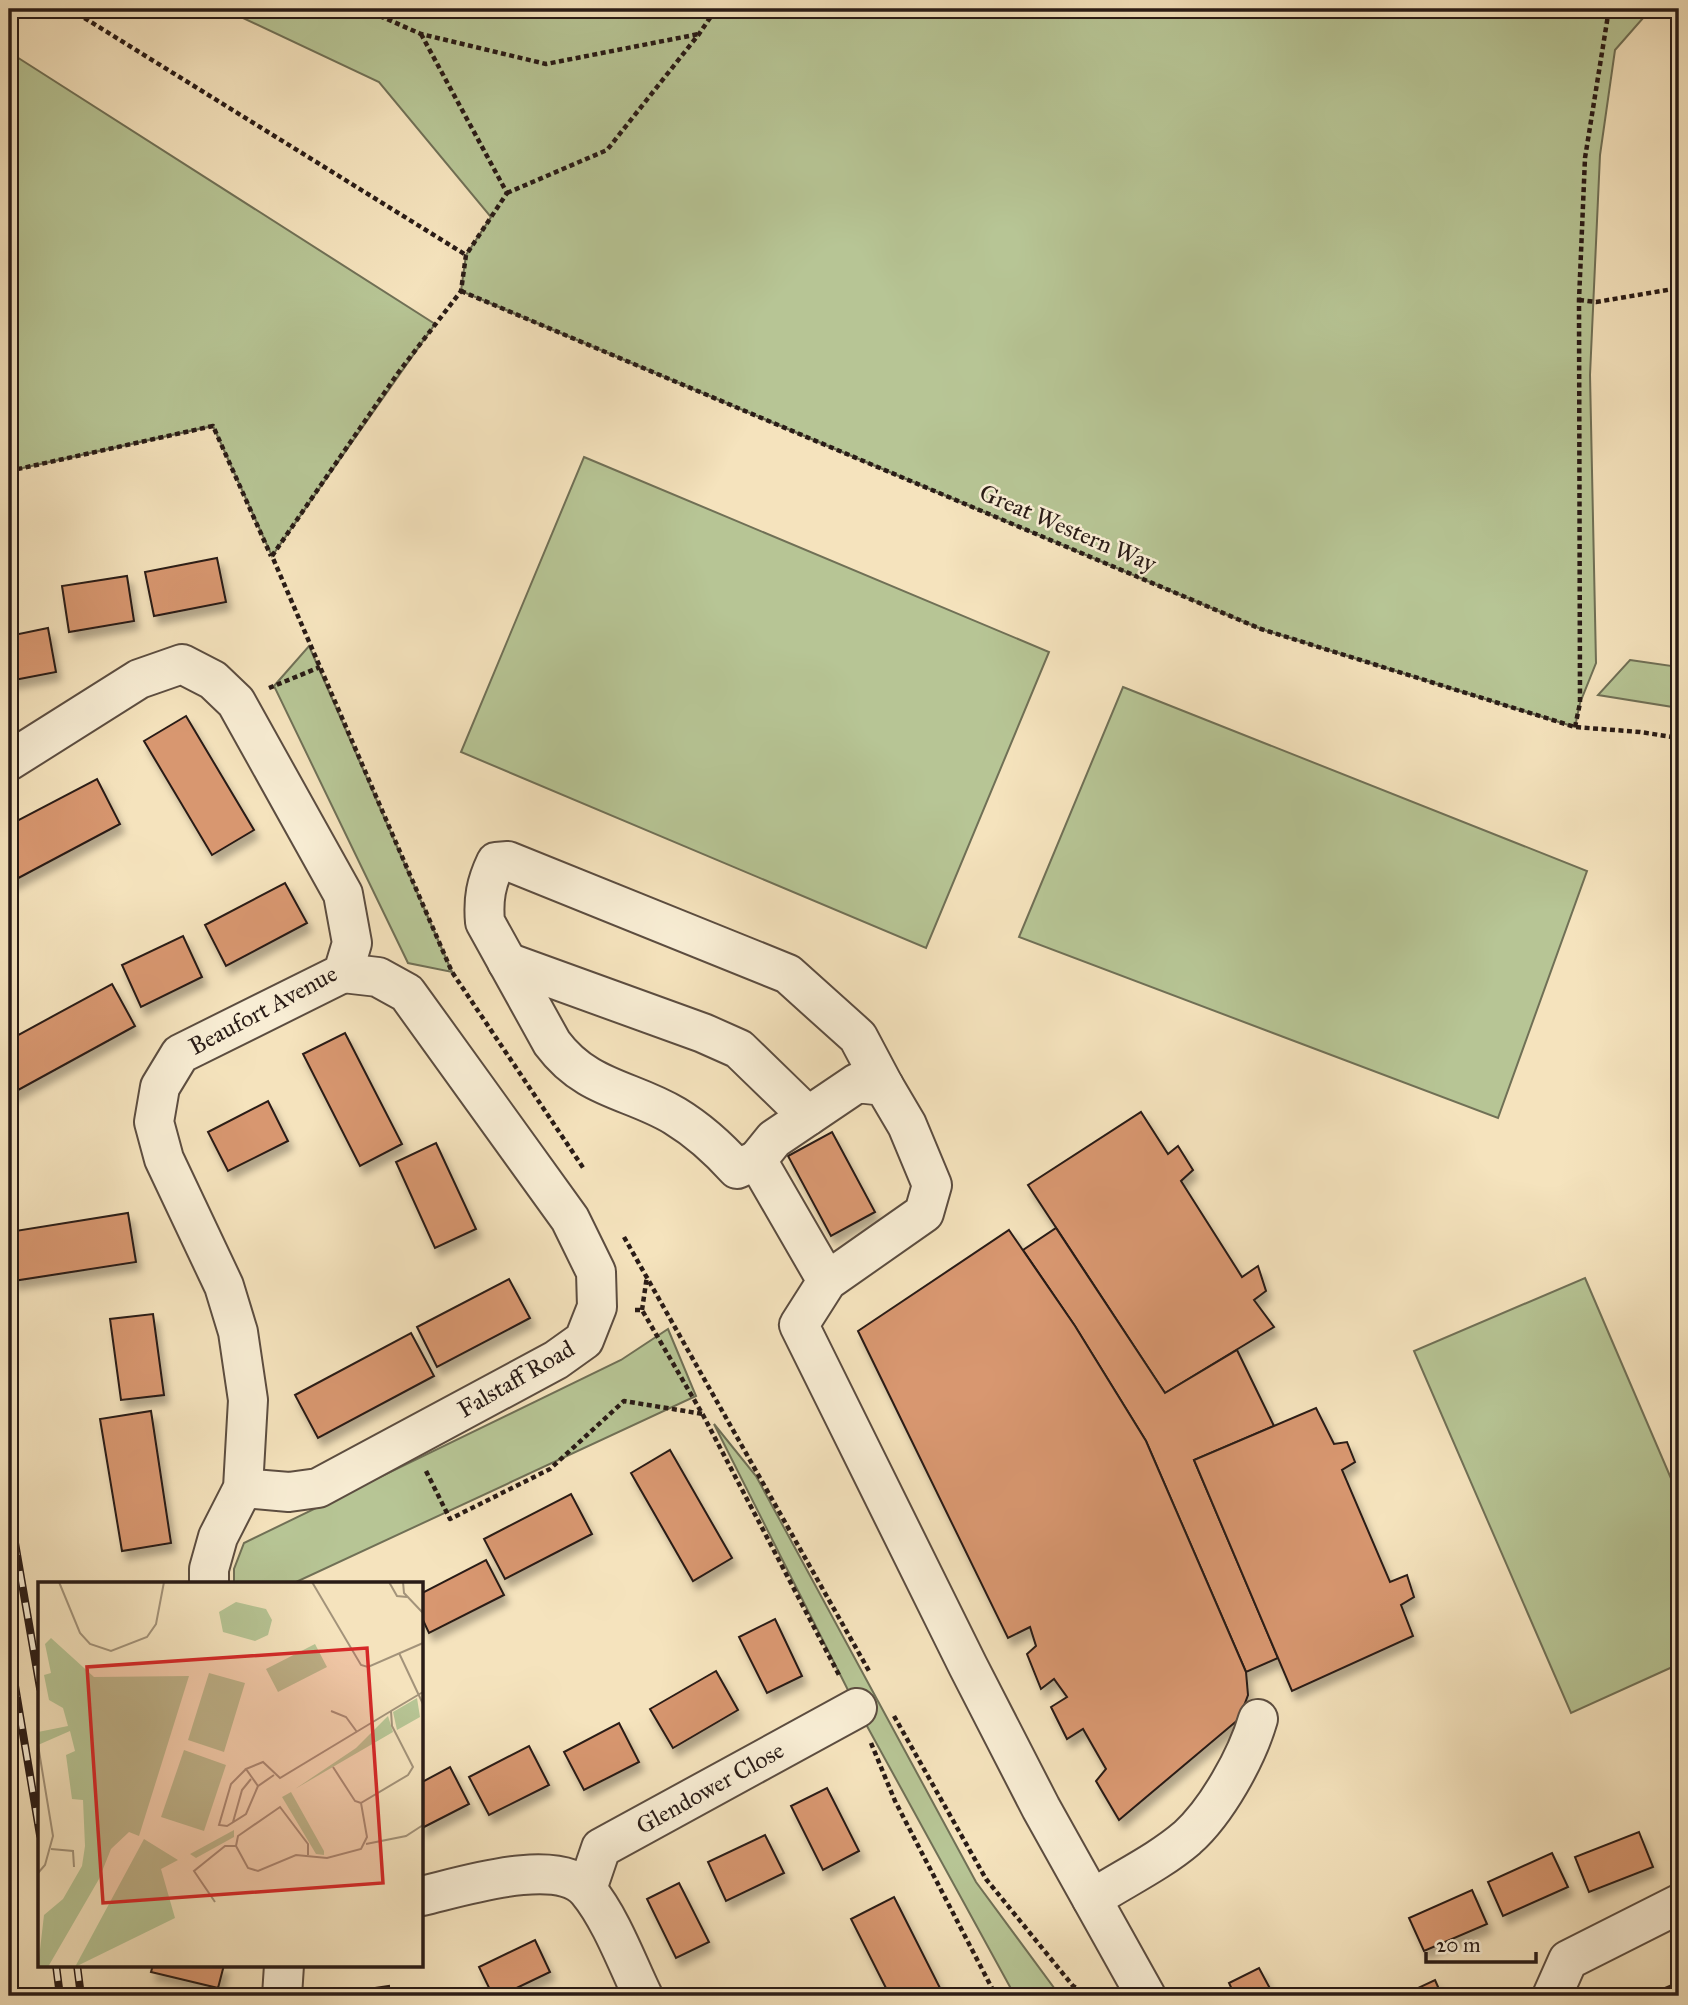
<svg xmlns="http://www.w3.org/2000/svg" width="1688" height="2005" font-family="'IM FELL Great Primer',serif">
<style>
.green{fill:#b7c595;stroke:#707056;stroke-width:2}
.building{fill:#d89770;stroke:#291b16;stroke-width:2;filter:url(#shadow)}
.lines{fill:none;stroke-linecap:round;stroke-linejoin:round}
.minor-casing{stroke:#5c4d40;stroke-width:42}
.path{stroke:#291b16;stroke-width:4.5;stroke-dasharray:5 3.5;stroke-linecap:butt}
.minor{stroke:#f8edd4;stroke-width:38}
.rail-casing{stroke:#291b16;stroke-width:8}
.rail{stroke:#f8edd4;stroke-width:5;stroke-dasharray:16;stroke-linecap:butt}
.labels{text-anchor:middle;stroke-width:5;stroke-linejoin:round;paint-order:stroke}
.street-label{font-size:24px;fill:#291b16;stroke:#f8edd4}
.inset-road{fill:none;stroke:#a3937a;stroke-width:2}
.view{fill:#d62828;fill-opacity:0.15;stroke:#d62828;stroke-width:3.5}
.inset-edge{fill:none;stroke:#291b16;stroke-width:3.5}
</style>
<defs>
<filter id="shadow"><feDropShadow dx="4.5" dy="8" stdDeviation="3.5" flood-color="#0004"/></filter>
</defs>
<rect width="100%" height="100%" fill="#f5e3bd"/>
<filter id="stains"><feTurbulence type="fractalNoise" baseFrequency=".00286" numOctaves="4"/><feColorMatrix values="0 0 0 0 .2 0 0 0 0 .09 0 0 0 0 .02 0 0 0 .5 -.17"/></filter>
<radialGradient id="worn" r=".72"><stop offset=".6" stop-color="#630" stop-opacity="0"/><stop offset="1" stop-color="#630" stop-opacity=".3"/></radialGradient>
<!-- green -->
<g class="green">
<path d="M224,9H1651L1615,50L1600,155L1590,375L1596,663L1580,703L1575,727L1261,629L461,291L466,255L491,217L379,82Z"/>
<path d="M9,52L435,324L272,556L213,426L9,471Z"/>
<path d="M584,457L1049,652L926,948L461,752Z"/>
<path d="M309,646L452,972L408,963L274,686Z"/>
<path d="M1630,660L1679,667V708L1598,695Z"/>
<path d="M1123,687L1587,871L1498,1118L1019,937Z"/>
<path d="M1585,1278L1679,1497V1664L1571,1713L1414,1351Z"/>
<path d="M668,1329L696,1396L294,1583H234V1569L244,1543L621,1360Z"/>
<path d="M714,1424L756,1476L976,1882L1060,1996H1015L856,1706Z"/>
</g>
<!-- building -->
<g class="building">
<path d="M217,558L226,602L154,616L145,572Z"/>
<path d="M127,576L134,621L69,632L62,586Z"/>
<path d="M48,628L56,672L9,681V636Z"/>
<path d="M186,716L254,830L212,855L144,741Z"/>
<path d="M97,779L120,824L9,883V825Z"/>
<path d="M285,883L307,923L226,966L205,925Z"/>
<path d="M183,936L202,977L141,1007L122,965Z"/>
<path d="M112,984L135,1026L9,1095V1040Z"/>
<path d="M345,1033L402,1144L360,1166L303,1054Z"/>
<path d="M268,1101L288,1141L228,1171L208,1132Z"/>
<path d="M1141,1112L1168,1154L1178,1146L1193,1170L1181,1181L1242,1277L1258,1266L1266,1291L1254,1300L1274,1327L1165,1393L1028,1185Z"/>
<path d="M832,1132L875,1212L831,1236L788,1156Z"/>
<path d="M436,1143L476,1229L435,1248L396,1162Z"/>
<path d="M128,1213L136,1262L13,1281L9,1256V1232Z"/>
<path d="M1056,1228L1165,1393L1237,1350L1274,1426L1194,1460L1278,1658L1246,1672L1146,1441L1075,1326L1023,1250Z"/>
<path d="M1009,1230L1075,1326L1146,1441L1246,1672L1248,1695L1239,1719L1119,1820L1096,1781L1106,1769L1083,1729L1067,1739L1051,1707L1067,1697L1054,1679L1041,1689L1027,1654L1036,1646L1030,1627L1008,1638L858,1331Z"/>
<path d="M509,1279L530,1318L437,1367L417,1327Z"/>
<path d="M153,1314L164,1395L121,1400L110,1319Z"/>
<path d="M411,1333L434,1376L318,1438L295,1395Z"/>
<path d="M1316,1408L1334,1444L1347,1442L1355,1462L1342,1470L1390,1582L1407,1575L1414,1597L1401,1605L1413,1636L1292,1691L1194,1460Z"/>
<path d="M151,1411L171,1543L122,1551L100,1419Z"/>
<path d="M670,1450L732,1558L693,1581L631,1473Z"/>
<path d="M571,1494L592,1534L505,1579L484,1539Z"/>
<path d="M486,1560L504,1595L429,1633L422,1618V1593Z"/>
<path d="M775,1619L802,1676L767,1693L739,1637Z"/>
<path d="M716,1671L738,1710L673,1748L650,1709Z"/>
<path d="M619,1723L639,1762L584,1790L564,1752Z"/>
<path d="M529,1746L549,1785L489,1815L469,1777Z"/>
<path d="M450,1767L469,1804L422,1828V1782Z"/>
<path d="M827,1788L859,1851L823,1870L791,1806Z"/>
<path d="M1639,1832L1653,1867L1589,1892L1575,1857Z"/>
<path d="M765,1835L784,1873L726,1901L708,1862Z"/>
<path d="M1552,1853L1568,1887L1503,1916L1488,1882Z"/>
<path d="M679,1883L709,1942L676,1958L647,1899Z"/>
<path d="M1472,1890L1487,1924L1424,1951L1409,1918Z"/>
<path d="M894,1897L944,1996H890L851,1919Z"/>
<path d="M535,1940L550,1972L500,1996H493L479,1967Z"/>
<path d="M153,1965H224L218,1988L151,1972Z"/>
<path d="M1259,1968L1274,1996H1235L1229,1983Z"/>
<path d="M1435,1980L1442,1996H1404L1403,1995Z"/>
<path d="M1679,1982V1996H1646Z"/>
<path d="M389,1986L390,1996H342L341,1993Z"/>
</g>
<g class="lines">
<defs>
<g id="minor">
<path d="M9,761L139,679L182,664L213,680L236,702L343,894L352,943L343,973L180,1054L160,1087L154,1122L164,1159L224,1286L238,1332L248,1400L243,1488L218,1537L209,1569V1583"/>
<path d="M507,962L703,1033L739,1049L808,1116"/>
<path d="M757,1160L737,1169C719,1149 698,1130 675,1116C630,1089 587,1090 552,1043L485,922C483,899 486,883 496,862L508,861L788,974L858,1037L884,1086"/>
<path d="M827,1281L757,1160L774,1139L857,1083L884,1086L907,1125L932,1185L924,1213L827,1281L799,1325L968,1666L1041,1808L1146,1996"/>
<path d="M243,1488L289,1492L318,1488L556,1360L584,1340L597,1307L596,1272L570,1219L407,993L378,977L343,973"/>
<path d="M587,1889L601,1848L857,1708"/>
<path d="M422,1896C461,1887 559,1855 588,1891C611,1919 627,1963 643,1996"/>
<path d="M1092,1899C1123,1879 1159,1862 1187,1838C1217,1811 1247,1757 1258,1719"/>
<path d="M282,1996L284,1965"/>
<path d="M1552,1996L1568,1960L1679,1904"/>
</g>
</defs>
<!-- minor casing -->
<use href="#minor" class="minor-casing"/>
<!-- path -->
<g class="path">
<path d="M70,9L466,255"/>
<path d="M364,9L421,34L546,64L699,34"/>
<path d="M421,34L507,193L466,255L461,291L398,373L272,556L452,972L584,1169"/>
<path d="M507,193L607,150L699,34L716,9"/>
<path d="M461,291L1261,629L1575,727L1640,732L1679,738"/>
<path d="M1579,300L1596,302L1679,288"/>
<path d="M9,471L213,426L271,556"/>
<path d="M269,688L320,667"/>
<path d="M1575,727L1580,703L1579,300L1585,158L1609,9"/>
<path d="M624,1237L869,1671"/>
<path d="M635,1310H642L703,1415L839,1675"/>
<path d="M642,1310L647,1276"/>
<path d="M426,1471L450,1519L550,1469L624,1401L703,1414"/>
<path d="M894,1716L986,1879L1073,1986L1090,1996"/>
<path d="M871,1743L895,1801L996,1996"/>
</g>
<!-- minor -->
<use href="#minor" class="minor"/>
<defs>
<g id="rail">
<path d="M9,1508L40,1688"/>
<path d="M9,1650L40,1835"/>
<path d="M56,1965L60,1996"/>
<path d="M77,1965L81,1996"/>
</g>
</defs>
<!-- rail casing -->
<use href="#rail" class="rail-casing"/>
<!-- rail -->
<use href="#rail" class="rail"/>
</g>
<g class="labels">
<!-- street labels -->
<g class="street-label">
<text transform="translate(1068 528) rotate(23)" y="8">Great Western Way</text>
<text transform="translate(263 1010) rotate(-28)" y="8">Beaufort Avenue</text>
<text transform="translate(516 1379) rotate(-30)" y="8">Falstaff Road</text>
<text transform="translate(710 1788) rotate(-29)" y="8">Glendower Close</text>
</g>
</g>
<!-- overview -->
<g transform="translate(38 1582)">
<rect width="385" height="385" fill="#f5e3bd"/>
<path d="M198,20L228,27L234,38L230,53L217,59L185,50L181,30ZM13,56L56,95L151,94L101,254L91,250L73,267L61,297L10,385H0L6,333L25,317L44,284L47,264L45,218L34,217L28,173L37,169L32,149L0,163V150L30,144L25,126L11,118L6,93L13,91L7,62ZM277,62L289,85L240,110L228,87ZM171,91L207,101L186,170L150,158ZM379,116L382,135L359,148L355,130ZM350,134L355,150L257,207L318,166ZM146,168L188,183L166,249L123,235ZM253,210L286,269V273L278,272L244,215ZM196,248V255L158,276L152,272ZM106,257L140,278L123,287L137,336L37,385Z" fill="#b7c595"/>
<path class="inset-road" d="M21,0L42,51L52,62L73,69L109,55L118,42L126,0M274,0L323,83L330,85L385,61M351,0L359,14L369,15M365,0L366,11L385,31M361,71L385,122M293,129L308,135L319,150M0,163L15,254L7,283L0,291M295,185L317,219L323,221M208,187L193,202L181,243L189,244L208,232L220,204M236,193L220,204L208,187L225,180L242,196L353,129M195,240L204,208L213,197M328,262L368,254L385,243M198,264L210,286L220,289L258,273L289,276L323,267L329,255L323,221L370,193L375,185L354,144L353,129L385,110M198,264L200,254L242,225L270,262V273M13,267L35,269L36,285M177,320L156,289L187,264H198"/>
<path class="view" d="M329,66L345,301L65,321L49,85Z"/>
<rect width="385" height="385" class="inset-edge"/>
</g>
<!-- margin -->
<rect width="1688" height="2005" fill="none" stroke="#f5e3bd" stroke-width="35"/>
<rect x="10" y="10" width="1667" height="1984" fill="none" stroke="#291b16" stroke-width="3.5"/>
<rect x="18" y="18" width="1653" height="1970" fill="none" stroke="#291b16" stroke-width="2"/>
<!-- scale -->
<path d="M1426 1952v10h110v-10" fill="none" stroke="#291b16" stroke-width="3.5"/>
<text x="1436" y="1952" font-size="21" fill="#291b16" stroke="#f8edd4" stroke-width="5" paint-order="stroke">20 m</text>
<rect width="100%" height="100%" filter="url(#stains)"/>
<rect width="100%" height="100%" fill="url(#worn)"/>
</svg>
